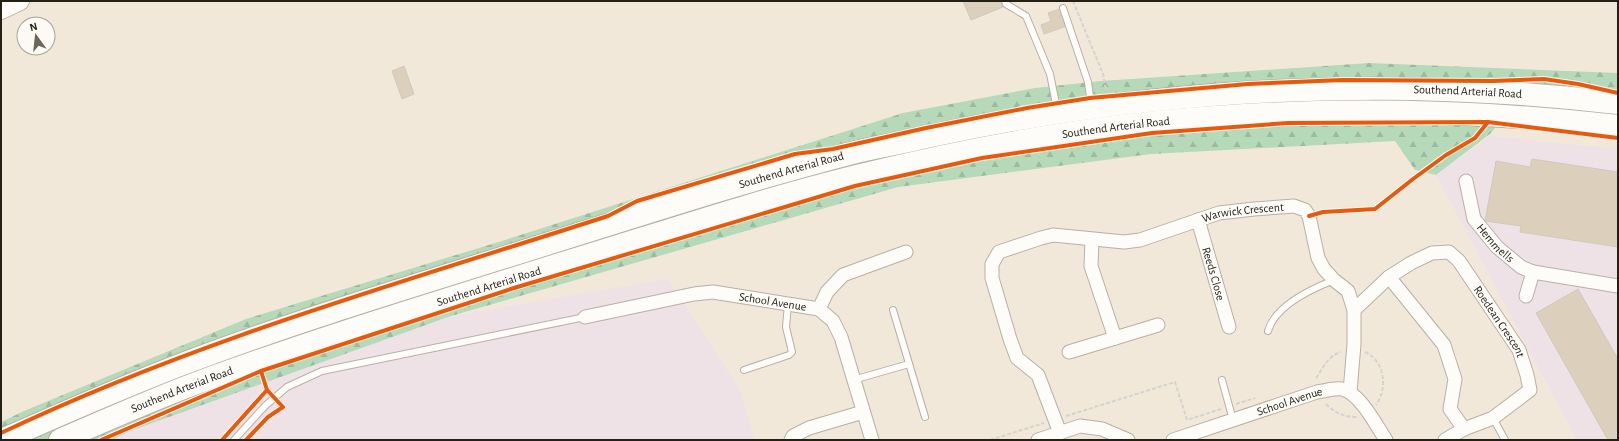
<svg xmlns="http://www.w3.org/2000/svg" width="1619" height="441" font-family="'Alegreya Sans',sans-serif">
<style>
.commercial{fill:#eee2e6}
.forest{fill:url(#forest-firs)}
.building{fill:#dcd0bd;stroke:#d0c9be}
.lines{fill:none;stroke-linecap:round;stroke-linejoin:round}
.lane-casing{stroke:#b7b0a6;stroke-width:8}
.street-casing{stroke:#b7b0a6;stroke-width:15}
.secondary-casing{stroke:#b7b0a6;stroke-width:20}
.highway-casing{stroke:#b7b0a6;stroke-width:24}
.path{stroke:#d5d3cf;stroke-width:2;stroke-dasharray:4 2;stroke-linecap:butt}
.lane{stroke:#fdfcf9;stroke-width:6}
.street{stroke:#fdfcf9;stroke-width:13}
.secondary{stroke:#fdfcf9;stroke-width:18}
.highway{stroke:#fdfcf9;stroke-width:22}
.cycleway-casing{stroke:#fdf9f4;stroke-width:6}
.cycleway{stroke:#e8590c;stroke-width:4}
.labels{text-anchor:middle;stroke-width:3;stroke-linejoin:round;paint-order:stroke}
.street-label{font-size:12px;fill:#252016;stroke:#fdf9f4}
</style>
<defs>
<pattern id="forest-firs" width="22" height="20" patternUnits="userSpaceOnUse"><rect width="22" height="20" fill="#b6d9b9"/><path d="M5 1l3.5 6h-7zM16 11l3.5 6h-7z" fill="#9cba9e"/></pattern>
</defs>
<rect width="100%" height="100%" fill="#f1e8da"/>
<!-- commercial -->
<g class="commercial">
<path d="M1490,136L1618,149V440H1577L1436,175Z"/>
<path d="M668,279L740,390L755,440H112L130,431L451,316Z"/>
</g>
<!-- forest -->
<path class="forest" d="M1369,63L1618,73V97L1526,87L1491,133L1436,175L1415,170L1395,141L1151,154L898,187L451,316L130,431L112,440H1V422L24,411L246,319L505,240L903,113L1035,88L1101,81Z"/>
<!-- building -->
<g class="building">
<path d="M963,1H1001L1003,7L971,20Z"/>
<path d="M1060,9L1067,26L1044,34L1041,25L1051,21L1048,13Z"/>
<path d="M404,66L414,94L402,99L392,71Z"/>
<path d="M1532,159L1618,172V247L1520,232L1521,226L1485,221L1496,161L1530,167Z"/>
<path d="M1578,289L1618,359V440H1608L1536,313Z"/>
</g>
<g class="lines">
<defs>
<g id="lane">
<path d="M1005,1L1006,4L1026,16L1050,74L1057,109"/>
<path d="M1063,8L1088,82L1091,104"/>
<path d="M893,310L925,417"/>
<path d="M1268,331C1275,306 1311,289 1334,280"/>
<path d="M744,370L789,355L792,352L786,327L788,304"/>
<path d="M853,380L909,364"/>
<path d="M1222,380L1233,420"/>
<path d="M1493,418L1505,440"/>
<path d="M234,440L265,406L287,387L322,371L585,317"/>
</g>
<g id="street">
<path id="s1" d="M1466,181L1474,219L1497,247L1521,267L1533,272L1618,286"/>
<path id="s2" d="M1198,220L1229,327"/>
<path d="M1092,240L1091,266L1115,338"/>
<path d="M1389,277L1444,345L1455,379L1450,409L1464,429"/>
<path d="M1526,296L1533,272"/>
<path d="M819,309L827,292L843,275L906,252"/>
<path id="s3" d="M585,317L694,294L713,292L819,309L833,321L841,337L872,440"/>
<path d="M1069,352L1158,325"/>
<path id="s4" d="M1350,392L1354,344V310L1389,277L1411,263L1432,253L1449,252L1459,261L1519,350L1527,375L1530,390L1493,418L1464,429L1445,440"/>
<path id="s5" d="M1060,433L1038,375L1017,358L1010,339L992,278V264L999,252L1041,238L1053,235L1124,242L1140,240L1219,213L1254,209L1294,206L1305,210L1309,216L1318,258L1324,269L1334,280L1348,291L1354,310"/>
<path d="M791,440L793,436L809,428L863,412"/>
<path d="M1038,440L1080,426L1102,429L1128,440"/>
<path id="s6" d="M1173,440L1317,392C1325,391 1333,388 1342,389C1360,393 1376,425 1386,440"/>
</g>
<path id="secondary" d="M1,10L20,1"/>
<g id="highway">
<path id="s7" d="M2,440C61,414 120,388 180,365C295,321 413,286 531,249C637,216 744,181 852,153C876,147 901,143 926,137C1153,88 1387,76 1618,103"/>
<path id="s8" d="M60,440C104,421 149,401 194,384C310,341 429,305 547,268C650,237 752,202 857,176C974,147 1095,125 1215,117C1349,107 1484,111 1618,126"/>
</g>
</defs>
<!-- lane casing -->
<use href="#lane" class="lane-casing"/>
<!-- street casing -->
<use href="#street" class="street-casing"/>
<!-- secondary casing -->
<use href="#secondary" class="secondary-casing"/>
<!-- highway casing -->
<use href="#highway" class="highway-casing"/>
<!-- path -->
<g class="path">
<path d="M1073,1L1103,74L1106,90"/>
<path d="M1365,352C1385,361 1388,388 1376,405"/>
<path d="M1316,378C1323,369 1327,356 1341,352"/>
<path d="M1236,404L1255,398"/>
<path d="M1326,404C1335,413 1344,417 1357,417"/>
<path d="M1066,416L1175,382L1187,420L1221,409"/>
<path d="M990,440L1044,423"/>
</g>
<!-- lane -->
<use href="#lane" class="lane"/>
<!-- street -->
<use href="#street" class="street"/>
<!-- secondary -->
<use href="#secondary" class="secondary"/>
<!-- highway -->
<use href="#highway" class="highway"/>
<defs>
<g id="cycleway">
<path d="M1309,216L1323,212L1375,209L1413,179L1446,155L1475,138L1488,122"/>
<path d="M1,433C196,340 404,282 608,216L637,201L795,154L833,149L926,128L1027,108L1090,98L1248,84L1342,80L1493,81L1544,79L1578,84L1618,93"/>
<path d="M101,440L261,371L514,288L855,186L982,158L1152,133L1288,123L1488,122L1618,138"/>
<path d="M222,440L267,390"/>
<path d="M246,440L268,417L283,407L267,390L261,371"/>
</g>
</defs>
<!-- cycleway casing -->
<use href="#cycleway" class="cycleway-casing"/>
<!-- cycleway -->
<use href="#cycleway" class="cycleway"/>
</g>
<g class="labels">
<!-- street labels -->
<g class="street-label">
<text dy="4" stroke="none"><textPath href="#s7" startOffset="1519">Southend Arterial Road</textPath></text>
<text dy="4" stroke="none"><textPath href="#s8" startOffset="1104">Southend Arterial Road</textPath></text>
<text dy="4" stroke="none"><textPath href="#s7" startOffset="835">Southend Arterial Road</textPath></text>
<text dy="4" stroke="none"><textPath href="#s5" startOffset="452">Warwick Crescent</textPath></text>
<text dy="4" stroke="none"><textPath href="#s1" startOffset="71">Hemmells</textPath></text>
<text dy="4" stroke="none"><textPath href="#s2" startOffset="56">Reeds Close</textPath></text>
<text dy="4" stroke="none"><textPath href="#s8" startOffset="456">Southend Arterial Road</textPath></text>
<text dy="4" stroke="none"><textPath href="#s3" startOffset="191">School Avenue</textPath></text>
<text dy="4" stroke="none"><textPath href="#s4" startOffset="283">Roedean Crescent</textPath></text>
<text dy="4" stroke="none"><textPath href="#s8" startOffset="132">Southend Arterial Road</textPath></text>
<text dy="4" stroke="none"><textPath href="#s6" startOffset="123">School Avenue</textPath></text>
</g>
</g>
<!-- border -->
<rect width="1619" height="441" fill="none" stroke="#252016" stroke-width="4"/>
<!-- north arrow -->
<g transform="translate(36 36) rotate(345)"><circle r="19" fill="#fdf9f4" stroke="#a7a29b"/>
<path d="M0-3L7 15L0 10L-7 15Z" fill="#6c665b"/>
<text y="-6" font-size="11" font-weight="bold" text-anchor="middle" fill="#252016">N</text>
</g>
</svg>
